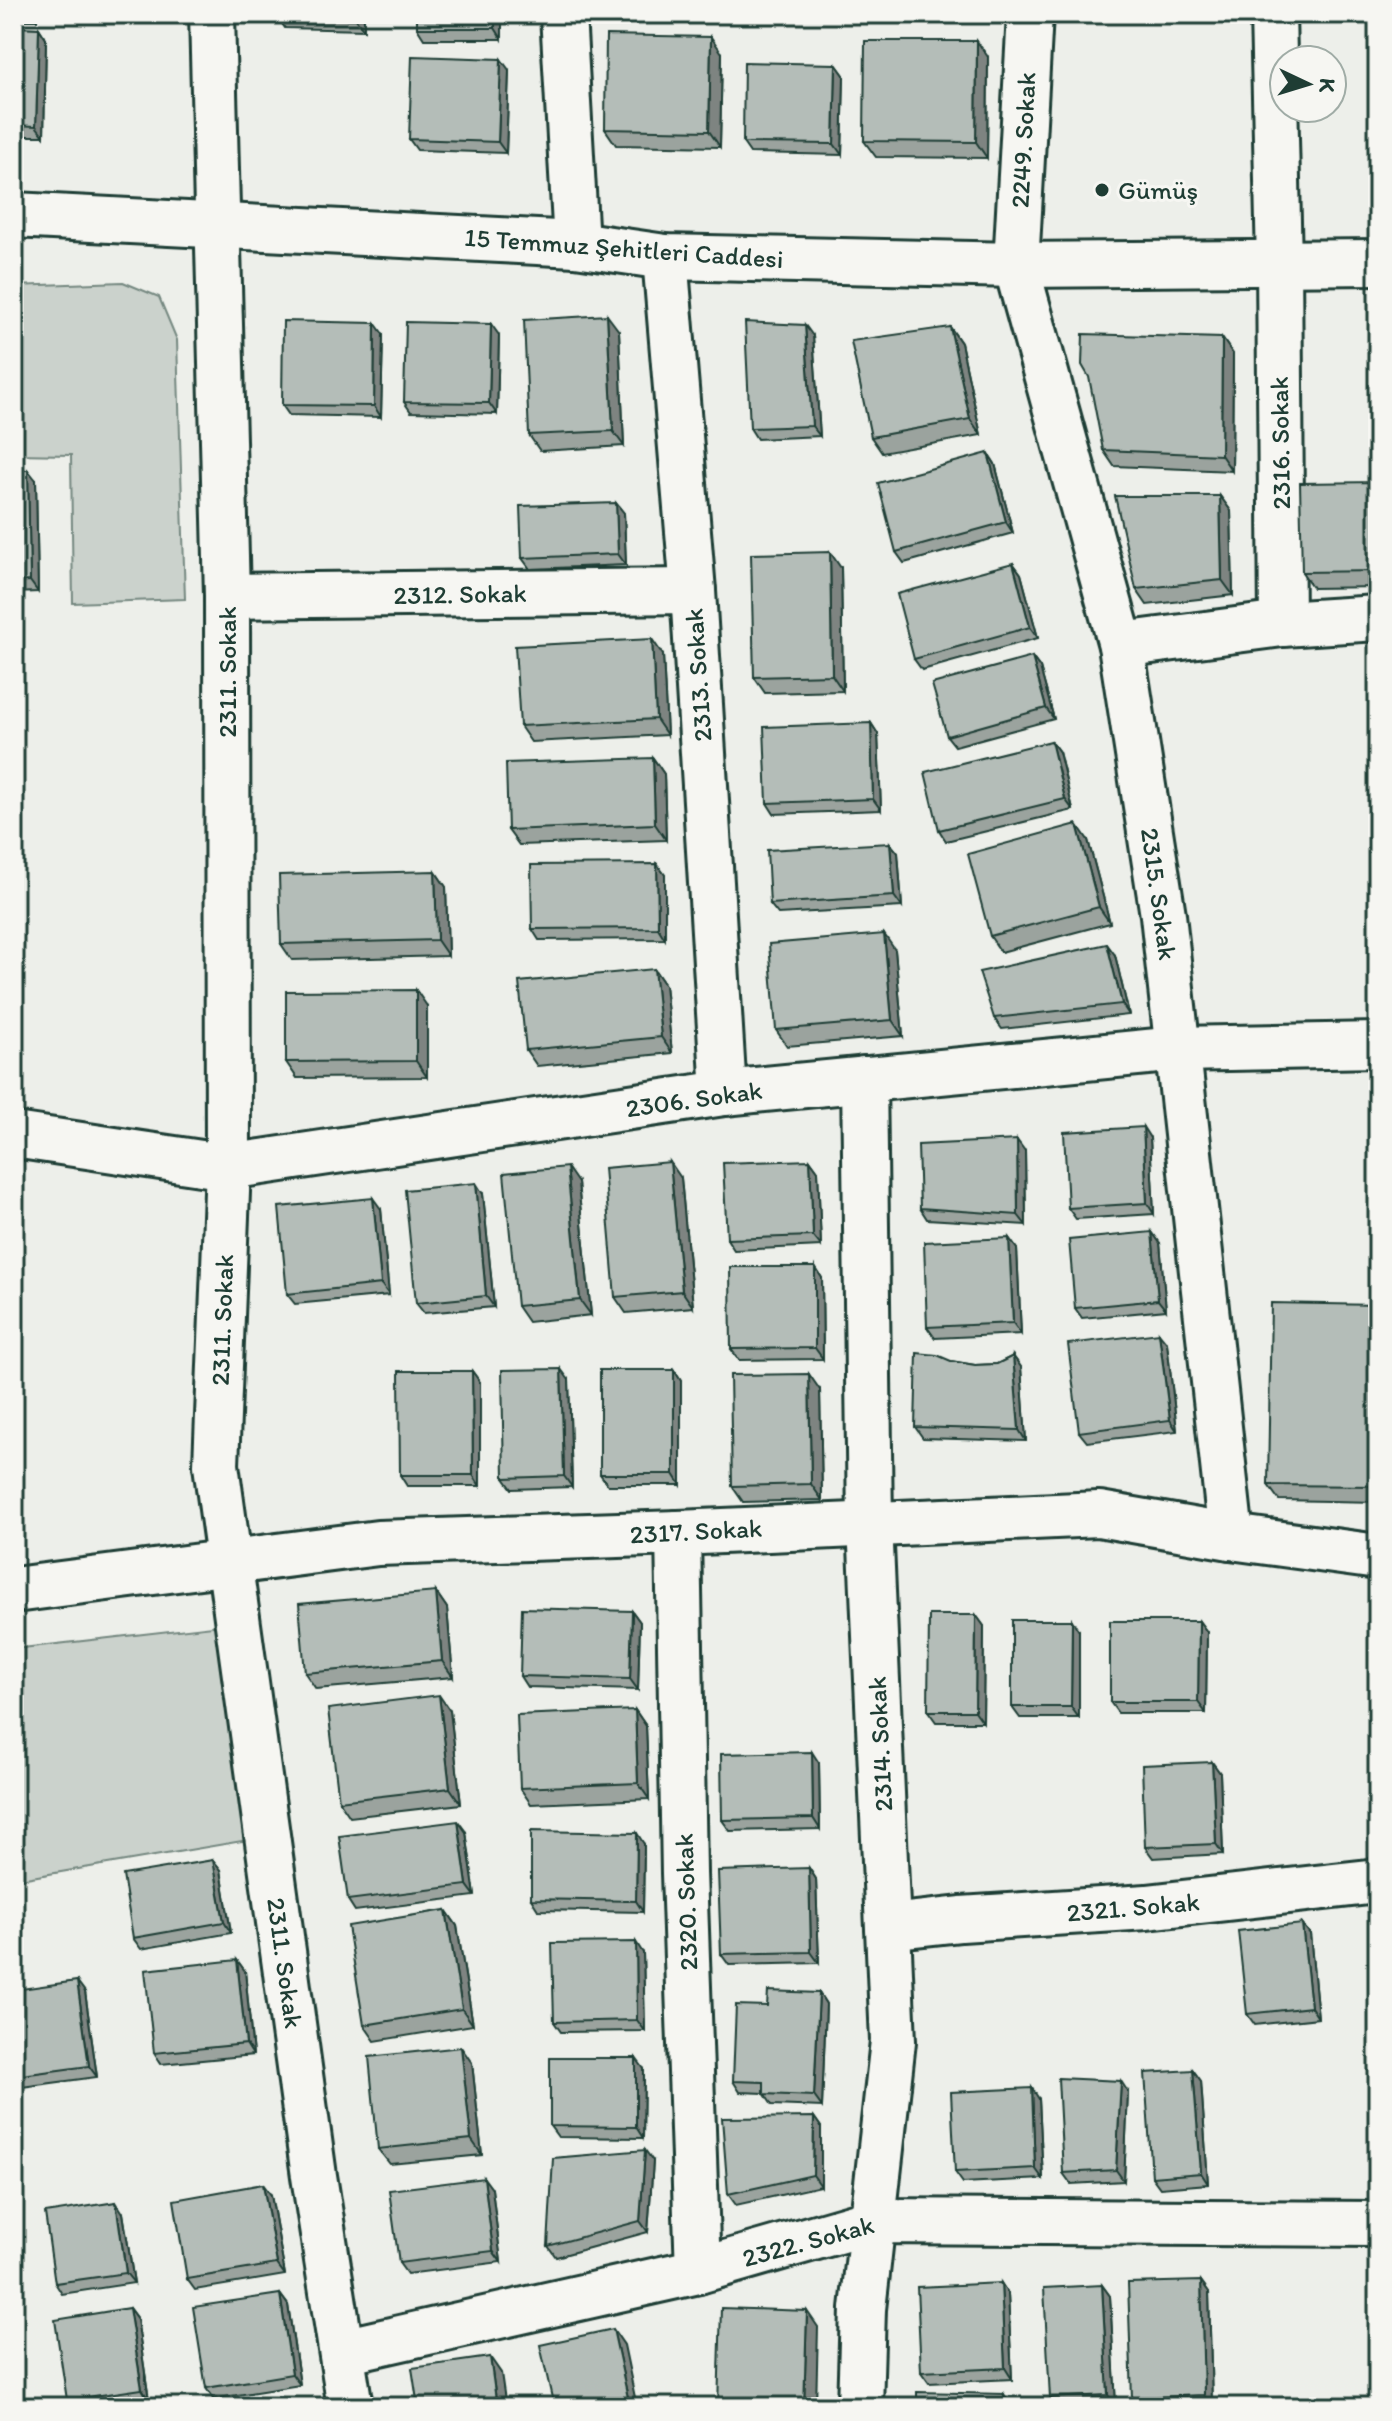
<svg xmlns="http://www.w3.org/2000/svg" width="1392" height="2421" font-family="Itim,sans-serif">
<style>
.green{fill:#cbd2cc;stroke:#758880;stroke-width:2}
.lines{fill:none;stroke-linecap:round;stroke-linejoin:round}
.minor-casing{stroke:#1f3d34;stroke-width:50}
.major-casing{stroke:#1f3d34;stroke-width:50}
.minor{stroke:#f6f6f2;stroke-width:44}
.major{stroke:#f6f6f2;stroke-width:44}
.wall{fill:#9ba39e;stroke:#1f3d34;stroke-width:2}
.shaded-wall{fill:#7e8481;stroke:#1f3d34;stroke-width:2}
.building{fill:#b4bdb8;stroke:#1f3d34;stroke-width:2}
.poi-dot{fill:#1f3d34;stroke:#f6f6f2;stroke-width:3}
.labels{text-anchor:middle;stroke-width:6;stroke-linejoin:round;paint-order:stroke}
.street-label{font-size:26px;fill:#1f3d34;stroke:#f6f6f2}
.poi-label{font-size:26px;fill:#1f3d34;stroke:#f6f6f2;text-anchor:start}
</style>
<rect width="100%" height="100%" fill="#edefea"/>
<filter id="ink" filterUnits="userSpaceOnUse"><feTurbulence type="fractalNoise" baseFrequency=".0125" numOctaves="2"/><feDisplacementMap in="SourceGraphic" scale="16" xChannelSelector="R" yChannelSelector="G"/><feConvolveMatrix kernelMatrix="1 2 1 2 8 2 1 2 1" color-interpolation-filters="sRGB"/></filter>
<g filter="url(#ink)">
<!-- green -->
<g class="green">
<path d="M123,282L159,297L177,340L185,599L73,603L71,455L14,454V286Z"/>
<path d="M221,1625L254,1839L14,1880V1649Z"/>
</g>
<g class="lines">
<defs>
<g id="minor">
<path d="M212,14L227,596L228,1167L216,1465L314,2176L350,2407"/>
<path d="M563,14L576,244"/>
<path d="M1030,14L1016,265L1121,645L1163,915L1231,1537"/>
<path d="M1273,14L1279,263L1282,624"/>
<path d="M665,257L693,591L724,1093"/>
<path d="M227,596L693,591"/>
<path d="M1121,645L1282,624L1378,618"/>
<path d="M14,1135L228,1167L724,1093L1178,1049L1378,1045"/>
<path d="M678,1533L684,1873L698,2271"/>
<path d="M14,1590L378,1543L678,1533L1099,1514L1231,1537L1378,1557"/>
<path d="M888,1927L961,1919L1147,1907L1378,1881"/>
<path d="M343,2351L698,2271L872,2221L1378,2224"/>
<path d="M860,2407L863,2309L893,2041L870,1523L864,1079"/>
</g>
<path id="major" d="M14,215L576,244L665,257L1016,265L1378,262"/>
</defs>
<!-- minor casing -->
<use href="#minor" class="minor-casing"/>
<!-- major casing -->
<use href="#major" class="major-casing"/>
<!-- minor -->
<use href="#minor" class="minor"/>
<!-- major -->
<use href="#major" class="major"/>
</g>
<!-- wall -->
<g class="wall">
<rect x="14" y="14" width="23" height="6"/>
<path d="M100,14H165L103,17Z"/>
<path d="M278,14H364V30L285,28L278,18Z"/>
<path d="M417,14H502V39H424L417,28Z"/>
<path d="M14,27L39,28L46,39L44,136H14Z"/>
<path d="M722,53L720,147L616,145L605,129Z"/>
<path d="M988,57L987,158L876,157L864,141Z"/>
<path d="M836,64L844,75L842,155L750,153L743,143Z"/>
<path d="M509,70L506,153L417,150L409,139Z"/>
<path d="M950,327L961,343L981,435L882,453L871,437Z"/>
<path d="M619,331L624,446L540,451L529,435Z"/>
<path d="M383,334L381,417L289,415L282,405Z"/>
<path d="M499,335L497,414L411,412L404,402Z"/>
<path d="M813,336L820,436L757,439L750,428Z"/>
<path d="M1222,338L1233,354L1232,471L1114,466L1103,450Z"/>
<path d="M988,453L995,464L1013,533L904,563L896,552Z"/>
<path d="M14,470L36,480L38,592L14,593Z"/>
<path d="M1378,482V587L1313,588L1302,572Z"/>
<path d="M1220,496L1231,511L1233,595L1147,605L1136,589Z"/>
<path d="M616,503L624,513L626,565L530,569L522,558Z"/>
<path d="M1013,563L1021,574L1038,638L922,670L914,659Z"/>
<path d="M841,568L843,691L765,693L754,677Z"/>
<path d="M663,655L667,735L531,742L520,726Z"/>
<path d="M1032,657L1040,668L1054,719L955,746L947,736Z"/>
<path d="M871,723L878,734L881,810L774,814L767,803Z"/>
<path d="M1051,741L1059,752L1073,810L946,841L939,830Z"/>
<path d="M653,758L664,774L666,840L519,845L508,830Z"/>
<path d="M1088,840L1110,923L1001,952L990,936Z"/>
<path d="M890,843L898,853L902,907L778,914L770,904Z"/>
<path d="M657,864L665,875V939L539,940L532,929Z"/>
<path d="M435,871L446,887L448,956L292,960L281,944Z"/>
<path d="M895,950L903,1036L787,1046L776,1030Z"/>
<path d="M1115,955L1129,1015L1002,1029L994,1018Z"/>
<path d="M654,969L665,985L672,1053L537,1066L526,1050Z"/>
<path d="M427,1006V1077L297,1078L286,1062Z"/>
<path d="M1150,1138L1154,1214L1076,1219L1068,1208Z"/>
<path d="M1025,1151L1026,1225L927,1219L920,1208Z"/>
<path d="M810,1160L818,1171L821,1246L734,1250L727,1239Z"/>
<path d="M681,1178L693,1307L626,1313L615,1297Z"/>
<path d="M578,1183L591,1315L528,1322L517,1306Z"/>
<path d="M483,1194L494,1307L424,1313L416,1303Z"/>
<path d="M381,1209L389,1295L295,1304L287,1294Z"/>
<path d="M1152,1232L1160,1243L1166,1310L1082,1318L1075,1308Z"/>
<path d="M1009,1238L1017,1249L1021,1334L935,1338L927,1327Z"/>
<path d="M815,1267L822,1278L823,1359L739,1360L731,1349Z"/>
<path d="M1378,1305V1502L1279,1500L1268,1485Z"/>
<path d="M1167,1343L1177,1431L1087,1442L1079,1432Z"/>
<path d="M1013,1356L1021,1367L1026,1441L923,1438L915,1427L951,1361L975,1365L997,1364Z"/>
<path d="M674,1370L681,1381V1485H608L600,1474Z"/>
<path d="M472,1371L480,1382V1486H407L400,1475Z"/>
<path d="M569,1380L572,1487L512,1489L504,1478Z"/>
<path d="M820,1390L822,1500L743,1502L732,1486Z"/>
<path d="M436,1592L447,1608L453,1677L316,1689L305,1673Z"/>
<path d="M632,1611L640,1622L638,1690L527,1687L520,1676Z"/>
<path d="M976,1615L984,1626L983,1722H936L928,1711Z"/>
<path d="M1199,1621L1207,1632L1206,1713H1118L1110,1702Z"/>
<path d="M1079,1631V1718H1020L1012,1707Z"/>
<path d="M635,1710L646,1726L649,1799L531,1804L520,1788Z"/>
<path d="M450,1711L461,1804L350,1817L339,1801Z"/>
<path d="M1212,1762L1220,1773L1223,1854L1153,1858L1145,1847Z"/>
<path d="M819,1763L820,1829L730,1831L722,1820Z"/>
<path d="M466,1832L475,1896L355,1911L348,1900Z"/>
<path d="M644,1844L643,1912L538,1910L531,1899Z"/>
<path d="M213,1860L221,1870L231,1933L141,1949L133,1938Z"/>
<path d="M809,1868L816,1879L819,1963L729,1965L721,1954Z"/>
<path d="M446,1910L457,1926L473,2025L375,2041L364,2025Z"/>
<path d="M1302,1924L1310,1934L1318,2018L1255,2025L1247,2014Z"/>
<path d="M643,1953L645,2031L561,2032L554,2022Z"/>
<path d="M237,1960L245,1971L253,2055L161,2064L154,2053Z"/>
<path d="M14,1990L85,1992L97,2077L14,2088Z"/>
<path d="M819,1993L826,2004L822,2107L772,2105L764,2093L740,2092L733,2081L767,2006Z"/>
<path d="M472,2063L482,2155L390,2164L378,2149Z"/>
<path d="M644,2069L643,2138L558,2137L550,2126Z"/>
<path d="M1193,2070L1201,2081L1208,2184L1160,2188L1152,2177Z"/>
<path d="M1128,2092L1124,2181L1071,2184L1063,2173Z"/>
<path d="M1039,2099L1043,2179L963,2183L955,2172Z"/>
<path d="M814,2117L821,2127V2186L736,2205L728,2194Z"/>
<path d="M653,2161L648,2232L556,2257L548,2246Z"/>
<path d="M492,2189L501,2262L407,2274L399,2263Z"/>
<path d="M271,2195L285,2275L195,2290L187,2279Z"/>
<path d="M123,2213L134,2283L62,2294L55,2283Z"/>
<path d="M1201,2281L1209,2292L1212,2406L1138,2407L1132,2398Z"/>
<path d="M1001,2283L1008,2294L1012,2379L929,2383L921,2372Z"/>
<path d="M1102,2285L1110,2296L1116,2406L1056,2407L1050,2398Z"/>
<path d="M280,2294L288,2305L300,2385L213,2399L206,2388Z"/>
<path d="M129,2308L137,2319L149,2400L102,2407H72L67,2400Z"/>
</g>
<!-- shaded-wall -->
<g class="shaded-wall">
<path d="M356,14H364V30L356,19Z"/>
<path d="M495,14H502V39L495,28Z"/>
<path d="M39,28L46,39L44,136L36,126Z"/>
<path d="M711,37L722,53L720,147L709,131Z"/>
<path d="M977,41L988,57L987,158L976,142Z"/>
<path d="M501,59L509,70L506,153L498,142Z"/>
<path d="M836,64L844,75L842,155L834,144Z"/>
<path d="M607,315L619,331L624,446L613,431Z"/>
<path d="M375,323L383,334L381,417L374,406Z"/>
<path d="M491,324L499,335L497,414L489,403Z"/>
<path d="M805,325L813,336L820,436L812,426Z"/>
<path d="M950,327L961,343L981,435L970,419Z"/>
<path d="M1222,338L1233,354L1232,471L1221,455Z"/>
<path d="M988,453L995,464L1013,533L1006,522Z"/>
<path d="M28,470L36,480L38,592L30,581Z"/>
<path d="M1220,496L1231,511L1233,595L1222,580Z"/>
<path d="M616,503L624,513L626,565L618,554Z"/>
<path d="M830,552L841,568L843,691L832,675Z"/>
<path d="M1013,563L1021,574L1038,638L1030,627Z"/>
<path d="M652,639L663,655L667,735L656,719Z"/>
<path d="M1032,657L1040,668L1054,719L1046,708Z"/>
<path d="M871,723L878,734L881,810L873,799Z"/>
<path d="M1051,741L1059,752L1073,810L1065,799Z"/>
<path d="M653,758L664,774L666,840L655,824Z"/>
<path d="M1077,824L1088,840L1110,923L1099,907Z"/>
<path d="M890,843L898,853L902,907L894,896Z"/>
<path d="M657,864L665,875V939L658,928Z"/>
<path d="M435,871L446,887L448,956L437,940Z"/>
<path d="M884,934L895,950L903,1036L892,1020Z"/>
<path d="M1107,944L1115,955L1129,1015L1122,1004Z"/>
<path d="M654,969L665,985L672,1053L661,1037Z"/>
<path d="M416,990L427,1006V1077L416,1061Z"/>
<path d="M1143,1127L1150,1138L1154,1214L1147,1203Z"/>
<path d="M1017,1140L1025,1151L1026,1225L1018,1215Z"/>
<path d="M810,1160L818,1171L821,1246L813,1236Z"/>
<path d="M670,1162L681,1178L693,1307L682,1291Z"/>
<path d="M567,1167L578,1183L591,1315L580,1300Z"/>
<path d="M476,1183L483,1194L494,1307L486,1296Z"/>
<path d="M373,1198L381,1209L389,1295L381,1284Z"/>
<path d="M1152,1232L1160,1243L1166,1310L1158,1300Z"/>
<path d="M1009,1238L1017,1249L1021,1334L1013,1323Z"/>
<path d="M815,1267L822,1278L823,1359L815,1348Z"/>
<path d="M1159,1333L1167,1343L1177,1431L1170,1420Z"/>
<path d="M1013,1356L1021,1367L1026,1441L1019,1430Z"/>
<path d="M561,1369L569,1380L572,1487L564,1476Z"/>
<path d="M674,1370L681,1381V1485L674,1474Z"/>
<path d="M472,1371L480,1382V1486L473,1475Z"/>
<path d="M809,1374L820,1390L822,1500L811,1484Z"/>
<path d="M436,1592L447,1608L453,1677L442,1661Z"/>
<path d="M632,1611L640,1622L638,1690L630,1679Z"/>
<path d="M976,1615L984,1626L983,1722L975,1711Z"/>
<path d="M1072,1620L1079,1631V1718L1071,1707Z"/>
<path d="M1199,1621L1207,1632L1206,1713L1198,1702Z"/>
<path d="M439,1695L450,1711L461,1804L450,1788Z"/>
<path d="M635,1710L646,1726L649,1799L638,1783Z"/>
<path d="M812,1752L819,1763L820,1829L813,1818Z"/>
<path d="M1212,1762L1220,1773L1223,1854L1216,1844Z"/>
<path d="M458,1821L466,1832L475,1896L467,1885Z"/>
<path d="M637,1833L644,1844L643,1912L636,1901Z"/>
<path d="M213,1860L221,1870L231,1933L224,1922Z"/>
<path d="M809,1868L816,1879L819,1963L811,1952Z"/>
<path d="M446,1910L457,1926L473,2025L462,2009Z"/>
<path d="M1302,1924L1310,1934L1318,2018L1311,2007Z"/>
<path d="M636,1942L643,1953L645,2031L637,2020Z"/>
<path d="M237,1960L245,1971L253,2055L246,2044Z"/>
<path d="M77,1981L85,1992L97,2077L89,2066Z"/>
<path d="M819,1993L826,2004L822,2107L814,2096Z"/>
<path d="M461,2047L472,2063L482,2155L471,2139Z"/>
<path d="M636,2058L644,2069L643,2138L636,2127Z"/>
<path d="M1193,2070L1201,2081L1208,2184L1201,2173Z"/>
<path d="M1121,2081L1128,2092L1124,2181L1116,2170Z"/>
<path d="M1032,2088L1039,2099L1043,2179L1035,2168Z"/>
<path d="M814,2117L821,2127V2186L813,2175Z"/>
<path d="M645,2150L653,2161L648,2232L640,2221Z"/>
<path d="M484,2178L492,2189L501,2262L493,2251Z"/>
<path d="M263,2184L271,2195L285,2275L277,2264Z"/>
<path d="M116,2202L123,2213L134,2283L126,2273Z"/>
<path d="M1201,2281L1209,2292L1212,2406L1204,2395Z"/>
<path d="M1001,2283L1008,2294L1012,2379L1005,2368Z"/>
<path d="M1102,2285L1110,2296L1116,2406L1108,2395Z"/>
<path d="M280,2294L288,2305L300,2385L292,2374Z"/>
<path d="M129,2308L137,2319L149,2400L142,2389Z"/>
<path d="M807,2311L818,2327L816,2407H804Z"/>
<path d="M613,2329L624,2345L637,2407H630Z"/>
<path d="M490,2357L501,2373L506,2407H497Z"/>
<path d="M1004,2394L1011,2405V2407H1003Z"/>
</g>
<!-- building -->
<g class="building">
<path d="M278,14H356V19L278,18Z"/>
<rect x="417" y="14" width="78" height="14"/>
<path d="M14,27L39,28L36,126L14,125Z"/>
<path d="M606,35L711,37L709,131L605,129Z"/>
<path d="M865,41H977L976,142L864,141Z"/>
<path d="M412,56L501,59L498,142L409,139Z"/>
<path d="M744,62L836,64L834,144L743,143Z"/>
<path d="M607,315L613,431L529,435L524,320Z"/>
<path d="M283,321L375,323L374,406L282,405Z"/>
<path d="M406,322L491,324L489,403L404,402Z"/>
<path d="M745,322L805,325L812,426L750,428Z"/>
<path d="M950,327L970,419L871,437L851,341Z"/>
<path d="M1083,334L1222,338L1221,455L1103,450L1089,377L1082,365Z"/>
<path d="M988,453L1006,522L896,552L878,483Z"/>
<path d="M14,470H28L30,581L14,582Z"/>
<path d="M1378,482V571L1302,572L1300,483Z"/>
<path d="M1115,496H1220L1222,580L1136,589Z"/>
<path d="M616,503L618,554L522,558L520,506Z"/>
<path d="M830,552L832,675L754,677L751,554Z"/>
<path d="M1013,563L1030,627L914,659L897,594Z"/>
<path d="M652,639L656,719L520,726L515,646Z"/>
<path d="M1032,657L1046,708L947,736L932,684Z"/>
<path d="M871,723L873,799L767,803L764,727Z"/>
<path d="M1051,741L1065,799L939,830L925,772Z"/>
<path d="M653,758L655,824L508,830L506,763Z"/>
<path d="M1077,824L1099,907L990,936L968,854Z"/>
<path d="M890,843L894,896L770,904L767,850Z"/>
<path d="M657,864L658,928L532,929L531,865Z"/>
<path d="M435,871L437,940L281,944L279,875Z"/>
<path d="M884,934L892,1020L776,1030L769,944Z"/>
<path d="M1107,944L1122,1004L994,1018L979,972Z"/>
<path d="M654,969L661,1037L526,1050L519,982Z"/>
<path d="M416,990V1061L286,1062V991Z"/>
<path d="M1143,1127L1147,1203L1068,1208L1064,1132Z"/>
<path d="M1017,1140L1018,1215L920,1208L918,1145Z"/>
<path d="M810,1160L813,1236L727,1239L723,1163Z"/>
<path d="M670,1162L682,1291L615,1297L604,1168Z"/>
<path d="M567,1167L580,1300L517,1306L504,1173Z"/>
<path d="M476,1183L486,1296L416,1303L405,1190Z"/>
<path d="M373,1198L381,1284L287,1294L279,1207Z"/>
<path d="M1152,1232L1158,1300L1075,1308L1069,1240Z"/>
<path d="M1009,1238L1013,1323L927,1327L924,1242Z"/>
<path d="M730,1267H815V1348L731,1349Z"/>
<path d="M1271,1303L1378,1305V1486L1268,1485Z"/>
<path d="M1159,1333L1170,1420L1079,1432L1068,1344Z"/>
<path d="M917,1353L937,1355L951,1361L975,1365L997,1364L1013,1356L1019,1430L915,1427Z"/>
<path d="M561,1369L564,1476L504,1478L502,1370Z"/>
<rect x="600" y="1370" width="74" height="104"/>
<path d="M399,1371H472L473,1475H400Z"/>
<path d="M809,1374L811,1484L732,1486L730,1375Z"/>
<path d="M436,1592L442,1661L305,1673L299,1604Z"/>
<path d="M522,1608L632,1611L630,1679L520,1676Z"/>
<path d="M929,1615H976L975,1711H928Z"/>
<path d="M1012,1620H1072L1071,1707H1012Z"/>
<path d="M1110,1621H1199L1198,1702H1110Z"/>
<path d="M439,1695L450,1788L339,1801L328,1709Z"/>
<path d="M635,1710L638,1783L520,1788L517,1715Z"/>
<path d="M812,1752L813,1818L722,1820L721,1754Z"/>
<path d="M1212,1762L1216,1844L1145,1847L1142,1765Z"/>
<path d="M458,1821L467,1885L348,1900L339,1836Z"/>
<path d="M531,1831L637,1833L636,1901L531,1899Z"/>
<path d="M213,1860L224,1922L133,1938L123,1875Z"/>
<path d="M809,1868L811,1952L721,1954L718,1871Z"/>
<path d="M446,1910L462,2009L364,2025L348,1926Z"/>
<path d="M1302,1924L1311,2007L1247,2014L1238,1931Z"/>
<path d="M636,1942L637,2020L554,2022L552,1943Z"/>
<path d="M237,1960L246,2044L154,2053L145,1970Z"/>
<path d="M77,1981L89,2066L14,2076V1990Z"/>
<path d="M768,1991L819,1993L814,2096L764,2094V2082L733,2081L736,2005L767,2006Z"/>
<path d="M461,2047L471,2139L378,2149L369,2057Z"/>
<path d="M550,2058H636V2127L550,2126Z"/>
<path d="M1193,2070L1201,2173L1152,2177L1145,2073Z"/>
<path d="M1058,2078L1121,2081L1116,2170L1063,2173Z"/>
<path d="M1032,2088L1035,2168L955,2172L951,2092Z"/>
<path d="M814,2117L813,2175L728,2194L722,2118Z"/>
<path d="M645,2150L640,2221L548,2246L553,2158Z"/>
<path d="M484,2178L493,2251L399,2263L389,2190Z"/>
<path d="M263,2184L277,2264L187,2279L174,2200Z"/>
<path d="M116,2202L126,2273L55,2283L45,2213Z"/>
<path d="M1201,2281L1204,2395L1132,2398L1128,2283Z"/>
<path d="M1001,2283L1005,2368L921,2372L917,2287Z"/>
<path d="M1102,2285L1108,2395L1050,2398L1044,2288Z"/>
<path d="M280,2294L292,2374L206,2388L193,2307Z"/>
<path d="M129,2308L142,2389L67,2400L55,2320Z"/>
<path d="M721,2308L807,2311L804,2407H718Z"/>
<path d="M613,2329L630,2407H554L540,2345Z"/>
<path d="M490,2357L497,2407H418L412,2368Z"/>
<path d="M917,2392L1004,2394L1003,2407H917Z"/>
</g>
</g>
<!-- markers -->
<circle class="poi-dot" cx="1102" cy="190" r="8"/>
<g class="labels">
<!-- street labels -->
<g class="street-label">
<text transform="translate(1023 140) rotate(-87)" y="9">2249. Sokak</text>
<text transform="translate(624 248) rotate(4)" y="9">15 Temmuz Şehitleri Caddesi</text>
<text transform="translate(1280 443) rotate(-91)" y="9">2316. Sokak</text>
<text transform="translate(460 594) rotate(-1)" y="9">2312. Sokak</text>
<text transform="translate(227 672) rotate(-90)" y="9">2311. Sokak</text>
<text transform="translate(698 675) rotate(-94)" y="9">2313. Sokak</text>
<text transform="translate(1159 894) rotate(82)" y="9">2315. Sokak</text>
<text transform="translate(694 1099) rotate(-8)" y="9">2306. Sokak</text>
<text transform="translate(222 1320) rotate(-88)" y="9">2311. Sokak</text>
<text transform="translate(696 1531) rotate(-3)" y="9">2317. Sokak</text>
<text transform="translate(880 1744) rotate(-93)" y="9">2314. Sokak</text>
<text transform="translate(686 1902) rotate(-92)" y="9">2320. Sokak</text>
<text transform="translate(1133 1907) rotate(-5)" y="9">2321. Sokak</text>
<text transform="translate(285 1963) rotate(82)" y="9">2311. Sokak</text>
<text transform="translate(808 2241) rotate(-15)" y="9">2322. Sokak</text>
</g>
<!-- poi labels -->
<g class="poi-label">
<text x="1118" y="199">Gümüş</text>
</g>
</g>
<!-- margin -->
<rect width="1392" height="2421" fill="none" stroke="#f6f6f2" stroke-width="48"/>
<rect x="24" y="24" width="1344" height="2373" fill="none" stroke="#1f3d34" stroke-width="3" filter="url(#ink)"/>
<!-- north arrow -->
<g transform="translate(1308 84) rotate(94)"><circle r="38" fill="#f6f6f2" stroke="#a0aca6" stroke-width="2"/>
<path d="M0-6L14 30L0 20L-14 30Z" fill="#1f3d34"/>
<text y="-12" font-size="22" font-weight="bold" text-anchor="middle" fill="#1f3d34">K</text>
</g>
</svg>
